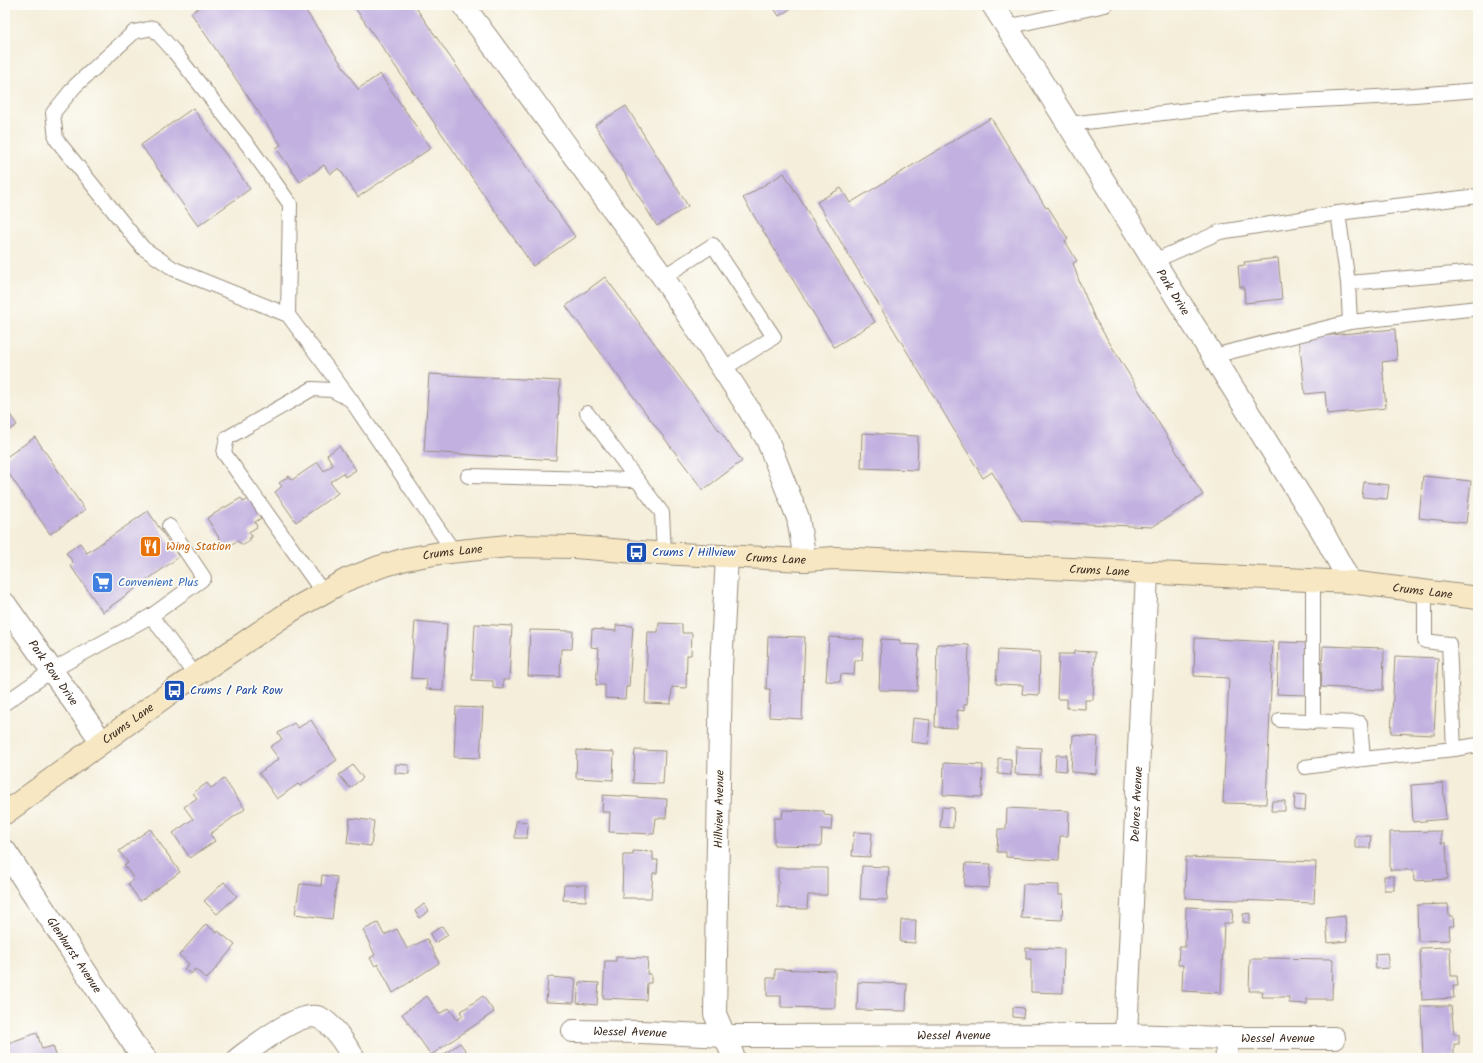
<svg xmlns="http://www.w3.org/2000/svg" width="1483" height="1063" font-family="Kalam,sans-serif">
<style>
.building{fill:#c1b0e0}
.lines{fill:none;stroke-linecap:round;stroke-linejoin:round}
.lane-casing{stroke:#988c7c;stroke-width:16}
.street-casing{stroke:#988c7c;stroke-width:24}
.secondary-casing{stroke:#988c7c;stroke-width:24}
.lane{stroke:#fff;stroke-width:14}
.street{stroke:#fff;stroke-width:22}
.secondary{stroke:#f7e8c3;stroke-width:22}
.labels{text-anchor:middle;stroke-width:3.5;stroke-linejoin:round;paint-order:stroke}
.street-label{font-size:12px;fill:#3b2a1e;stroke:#fdfcf7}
.food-label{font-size:12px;fill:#c56008;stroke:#fdfcf7;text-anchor:start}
.transit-label{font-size:12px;fill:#164399;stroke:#fdfcf7;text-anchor:start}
.shop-label{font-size:12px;fill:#366cbe;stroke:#fdfcf7;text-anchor:start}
</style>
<rect width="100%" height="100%" fill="#fdfcf7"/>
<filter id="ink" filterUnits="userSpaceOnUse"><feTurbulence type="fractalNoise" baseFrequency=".025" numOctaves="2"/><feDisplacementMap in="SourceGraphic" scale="8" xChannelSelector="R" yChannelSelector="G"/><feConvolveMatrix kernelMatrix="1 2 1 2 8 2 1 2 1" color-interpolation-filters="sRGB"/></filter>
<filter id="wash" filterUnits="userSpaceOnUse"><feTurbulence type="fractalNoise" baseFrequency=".012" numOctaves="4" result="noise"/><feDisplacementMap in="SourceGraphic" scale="16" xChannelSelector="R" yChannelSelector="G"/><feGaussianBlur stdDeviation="0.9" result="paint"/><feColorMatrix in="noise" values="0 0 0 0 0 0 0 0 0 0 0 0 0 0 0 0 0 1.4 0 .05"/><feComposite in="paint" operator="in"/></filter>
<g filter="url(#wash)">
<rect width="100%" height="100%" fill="#f4eeda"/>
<g id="blocks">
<!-- building -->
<g class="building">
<path d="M203,5H302L358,89L380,74L431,148L358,197L339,168L330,174L324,165L300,182L276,148L281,145L191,13Z"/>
<path d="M353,5H414L575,237L533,266Z"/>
<path d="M772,5H797L779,16Z"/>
<path d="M626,106L688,206L657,226L595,125Z"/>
<path d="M193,108L250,189L198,226L141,145Z"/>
<path d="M991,118L1046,208L1048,207L1068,239L1065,241L1077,261L1073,263L1079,281L1095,319L1203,495L1152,527L1022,521L992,472L983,478L817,202L841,188L850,203Z"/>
<path d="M784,173L875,322L834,347L743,198Z"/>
<path d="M1278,258L1282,299L1245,303L1244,287H1240L1238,266L1245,265L1244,262Z"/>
<path d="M605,277L742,461L703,490L566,306Z"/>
<path d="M1395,329L1397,360L1382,362L1386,408L1327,414L1325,392L1305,394L1299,338Z"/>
<path d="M429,374L560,381L556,460L424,452Z"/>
<path d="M5,407L17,425L5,433Z"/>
<path d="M862,433L918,436L917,470L861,468Z"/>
<path d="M35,437L85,510L50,534L5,468V458Z"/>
<path d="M339,446L356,470L345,477L343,473L330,482L338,493L296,522L275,492L282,486L279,483L289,476L292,480L318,462L324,471L333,465L327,455Z"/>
<path d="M1423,476L1471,481L1466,523L1419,518Z"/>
<path d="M1364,482L1389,485L1387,499L1362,497Z"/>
<path d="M251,497L263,517L255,522L257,527L249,532L252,537L249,538L250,541L243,545L237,541L225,548L207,518L241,498L244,502Z"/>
<path d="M148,511L179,557L103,612L70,565L73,562L66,553L80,543L87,553Z"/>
<path d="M415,621L447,624L443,690L426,689L427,679L411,678Z"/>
<path d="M659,623L682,624V633H692L691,655H687L686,688L672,687L671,704L645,703L648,632H658Z"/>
<path d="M475,624L512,626L509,680H503V689L493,688V681L472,680Z"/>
<path d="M616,625L633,626L629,687H626L625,699L605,698V685H596L599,648L591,647L592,629L616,631Z"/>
<path d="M530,630L573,631L572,649H561L560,677L528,676Z"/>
<path d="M768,636L805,637L802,719L769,717L770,689H766Z"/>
<path d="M829,637L864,639L862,660H855L854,675L841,674L840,682L826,681Z"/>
<path d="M1195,638L1273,642L1266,804L1223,803L1229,678L1194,676Z"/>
<path d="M881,639L900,640V644L919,645L917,691L879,690Z"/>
<path d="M1279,642L1308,643L1306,695L1277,694Z"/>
<path d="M937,644L969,645L967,704L964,705V711L957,710V728L935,727Z"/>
<path d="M1323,646L1384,648L1383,690L1321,687Z"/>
<path d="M998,650L1040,652L1039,695L1022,694L1023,685L996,684Z"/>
<path d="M1074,651L1095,652L1093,700H1085V709L1067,708V699H1057L1059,654H1074Z"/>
<path d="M1395,656L1438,658L1434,735L1391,733Z"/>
<path d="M456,707L483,708L480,758L454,757Z"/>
<path d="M913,718L930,720L928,744L911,742Z"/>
<path d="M311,720L337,760L300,786L298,784L277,799L259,773L279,759L270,747L282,739L278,733L294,723L298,728Z"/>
<path d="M1073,735L1098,737L1096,774L1071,772Z"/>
<path d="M1016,747L1041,748L1040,775L1015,774Z"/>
<path d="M577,750L614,752L613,780L576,778Z"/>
<path d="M635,750L665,751L663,784L633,783Z"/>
<path d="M1056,755H1067L1066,771L1055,770Z"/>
<path d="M998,758L1011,759V775L998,774Z"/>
<path d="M944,763L983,765L982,797L943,795Z"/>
<path d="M396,764L409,765V774L395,773Z"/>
<path d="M353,765L363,778L350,788L339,775Z"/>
<path d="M224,779L245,809L210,834L215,841L190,858L173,833L193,819L184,807L197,798L193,793L207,783L211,788Z"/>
<path d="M1443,783L1446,819L1413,822L1411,785Z"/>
<path d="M1295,794L1306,795L1305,811L1294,810Z"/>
<path d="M603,795L667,799L666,818H656L654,834L609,832L610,812H602Z"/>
<path d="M1272,801H1285V811H1271Z"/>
<path d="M942,807L954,808L953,828L940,827Z"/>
<path d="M1007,808L1069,811L1068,836H1060L1059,860L1006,857V852H997L998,829H1006Z"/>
<path d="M783,810L824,811V815L832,816L831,830L822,829L821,846L774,845V818H782Z"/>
<path d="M350,818L374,821L371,846L347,843Z"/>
<path d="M516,821L528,822L527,838H515Z"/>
<path d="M150,829L180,872L140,901L128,884L134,879L124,865L128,863L119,851Z"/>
<path d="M1441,831V843H1446L1448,879L1414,881L1413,870H1390V832Z"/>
<path d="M854,832L872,833L870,857L852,856Z"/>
<path d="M1355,836H1371L1370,848H1355Z"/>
<path d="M633,851L653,852V860H658L657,873H653L651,898H622L623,855H633Z"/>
<path d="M1186,857L1316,862L1314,903L1185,898Z"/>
<path d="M966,863L991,864L989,888L964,886Z"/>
<path d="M862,866L889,867L887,900L860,899Z"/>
<path d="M778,868H827V895H808L807,909L778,908Z"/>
<path d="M322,875L337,877L332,919L295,914L300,884L321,886Z"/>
<rect x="1384" y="876" width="10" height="14"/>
<path d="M224,882L237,896L217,914L204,901Z"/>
<path d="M1023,884L1059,885V895H1063L1062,920L1021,918Z"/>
<path d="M564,885H586V901L563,900Z"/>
<path d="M424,904L429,911L419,918L415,911Z"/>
<path d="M1448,904L1449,916H1453L1454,926H1449L1450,940L1418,941L1417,905Z"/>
<path d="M1186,907L1233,909L1232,923H1224L1221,993L1182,991L1183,965H1178L1179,947H1185Z"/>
<path d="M1250,913V923L1243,922V914Z"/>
<path d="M1345,916L1347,941L1328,943L1326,918Z"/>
<path d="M901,920H916L915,943L900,942Z"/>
<path d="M378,923L384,935L397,929L407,949L427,939L439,963L393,993L378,964L375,966L370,958L375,955L363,930Z"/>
<path d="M206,924L217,933L218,931L235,945L207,979L195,969L191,974L184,969L189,964L179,955Z"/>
<path d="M442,926L448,935L435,943L430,934Z"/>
<path d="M1450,947L1451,976H1457L1458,986H1453L1454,998L1422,1000L1420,948Z"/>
<path d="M1026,948L1064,949L1063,993L1031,992V959H1026Z"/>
<path d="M1387,953L1389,968L1376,969L1375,954Z"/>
<path d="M616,957L648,958L647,974H651V983H647L646,1000L603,998L605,961H616Z"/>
<path d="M1263,958L1333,959L1332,999H1307V1004L1289,1003V997H1262L1263,991H1249L1250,959H1263Z"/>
<path d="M775,969L835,971V1008L781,1007V996H767V978H775Z"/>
<path d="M548,977L576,979L574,1003L546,1002Z"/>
<path d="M579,982L599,983L597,1005L577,1003Z"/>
<path d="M858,982L907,984L906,1011L857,1010Z"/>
<path d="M427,996L439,1014L449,1008L457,1020L463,1016L460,1012L483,996L494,1012L431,1055L402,1014Z"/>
<path d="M1421,1006H1451L1454,1034H1459V1044H1454V1057L1423,1058Z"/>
<path d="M1013,1007L1024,1008L1023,1018L1013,1017Z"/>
<path d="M37,1033L42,1049L53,1046L57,1058H5V1044Z"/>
<path d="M460,1043L471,1058H439Z"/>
</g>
</g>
</g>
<g filter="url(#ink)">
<use href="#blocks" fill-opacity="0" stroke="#988c7c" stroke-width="1"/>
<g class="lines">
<defs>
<g id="lane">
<path d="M1007,27L1105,5"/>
<path d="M1069,124L1240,104L1415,95L1478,90"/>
<path d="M1154,261L1220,232L1338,213L1478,196"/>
<path d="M663,277L713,245L774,337L723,369"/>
<path d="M1348,283L1478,272"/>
<path d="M288,315L290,204L251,149L172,49L153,28L134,32L75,86L53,113L56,139L143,248L174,269L288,315L351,400"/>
<path d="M1350,322L1478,308"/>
<path d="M1213,356L1350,322L1348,283L1338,213"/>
<path d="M587,413L662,513L664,553"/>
<path d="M468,476L637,480"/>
<path d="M169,526L204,578L151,616L196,676"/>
<path d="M1313,581V722"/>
<path d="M322,591L224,453L227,438L312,389L332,390L351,400L454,552"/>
<path d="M1425,592V641L1449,644L1454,749L1478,745"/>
<path d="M5,703L51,671L151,616"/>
<path d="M1280,720L1360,723L1363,759L1454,749"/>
<path d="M1305,767L1363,759"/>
</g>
<g id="street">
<path d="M463,5L663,277L736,389L767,439L798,518L805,560"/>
<path id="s1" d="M993,5L1062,114L1321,529L1350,582"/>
<path d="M727,557L721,667L715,1014L734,1058"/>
<path id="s2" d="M5,604L102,742"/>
<path id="s3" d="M5,851L133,1043L145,1058"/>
<path id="s4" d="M573,1031L641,1032L725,1036L1126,1035L1226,1038H1334"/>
<path id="s5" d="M1126,1035L1147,573"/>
<path d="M1226,1038L1227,1058"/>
<path d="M239,1058C254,1047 301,1009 320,1018C335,1026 345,1045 354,1058"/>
</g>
<g id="secondary">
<path id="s6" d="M5,813L174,690L294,609L346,580L379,567L406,559L440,553L508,546L575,547L637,552L805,560L834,558L1350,582L1478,598"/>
</g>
</defs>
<!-- lane casing -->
<use href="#lane" class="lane-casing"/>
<!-- street casing -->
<use href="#street" class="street-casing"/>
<!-- secondary casing -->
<use href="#secondary" class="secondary-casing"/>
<!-- lane -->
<use href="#lane" class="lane"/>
<!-- street -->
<use href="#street" class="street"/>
<!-- secondary -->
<use href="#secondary" class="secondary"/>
</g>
</g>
<!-- icons -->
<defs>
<symbol id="restaurant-square" viewBox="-11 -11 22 22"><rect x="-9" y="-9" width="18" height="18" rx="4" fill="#e8710a" stroke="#fdfcf7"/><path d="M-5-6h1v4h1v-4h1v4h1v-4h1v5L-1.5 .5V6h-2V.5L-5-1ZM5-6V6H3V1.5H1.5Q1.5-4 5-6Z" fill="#fff"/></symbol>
<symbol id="bus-square" viewBox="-11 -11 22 22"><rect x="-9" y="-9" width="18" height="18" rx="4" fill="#1a4fb4" stroke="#fdfcf7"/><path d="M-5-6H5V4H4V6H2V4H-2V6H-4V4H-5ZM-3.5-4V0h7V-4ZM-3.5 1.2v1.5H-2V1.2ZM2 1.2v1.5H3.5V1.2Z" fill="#fff"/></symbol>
<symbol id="supermarket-square" viewBox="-11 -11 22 22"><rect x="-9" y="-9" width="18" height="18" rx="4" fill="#3f7fe0" stroke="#fdfcf7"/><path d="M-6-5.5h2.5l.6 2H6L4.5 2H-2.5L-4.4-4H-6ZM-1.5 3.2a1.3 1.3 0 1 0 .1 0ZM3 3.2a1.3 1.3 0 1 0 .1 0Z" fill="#fff"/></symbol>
</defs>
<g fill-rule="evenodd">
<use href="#restaurant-square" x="138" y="534" width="25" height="25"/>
<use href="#bus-square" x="624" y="540" width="25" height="25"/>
<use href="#supermarket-square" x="90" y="570" width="25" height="25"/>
<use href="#bus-square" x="162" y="678" width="25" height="25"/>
</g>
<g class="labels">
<!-- street labels -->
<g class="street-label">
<text dy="4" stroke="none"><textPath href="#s1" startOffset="339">Park Drive</textPath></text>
<text dy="4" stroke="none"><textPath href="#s6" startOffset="524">Crums Lane</textPath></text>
<text dy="4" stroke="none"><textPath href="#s6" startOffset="848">Crums Lane</textPath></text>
<text dy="4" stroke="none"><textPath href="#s6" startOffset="1172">Crums Lane</textPath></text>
<text dy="4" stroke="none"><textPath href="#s6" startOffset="1496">Crums Lane</textPath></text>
<text dy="4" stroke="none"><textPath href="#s2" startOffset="84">Park Row Drive</textPath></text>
<text dy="4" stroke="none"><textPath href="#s6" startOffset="152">Crums Lane</textPath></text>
<text dy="4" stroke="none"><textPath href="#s5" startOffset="231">Delores Avenue</textPath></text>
<text transform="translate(719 809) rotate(-89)" y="4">Hillview Avenue</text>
<text dy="4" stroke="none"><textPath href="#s3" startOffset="125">Glenhurst Avenue</textPath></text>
<text dy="4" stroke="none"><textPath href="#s4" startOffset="57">Wessel Avenue</textPath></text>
<text dy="4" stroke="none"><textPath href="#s4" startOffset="381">Wessel Avenue</textPath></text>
<text dy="4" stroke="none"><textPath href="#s4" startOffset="705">Wessel Avenue</textPath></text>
</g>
<!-- food labels -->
<g class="food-label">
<text x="166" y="550">Wing Station</text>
</g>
<!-- transit labels -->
<g class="transit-label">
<text x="652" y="556">Crums / Hillview</text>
<text x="190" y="694">Crums / Park Row</text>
</g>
<!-- shop labels -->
<g class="shop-label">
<text x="118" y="586">Convenient Plus</text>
</g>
</g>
<!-- margin -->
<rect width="1483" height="1063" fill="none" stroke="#fdfcf7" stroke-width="20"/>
</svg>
